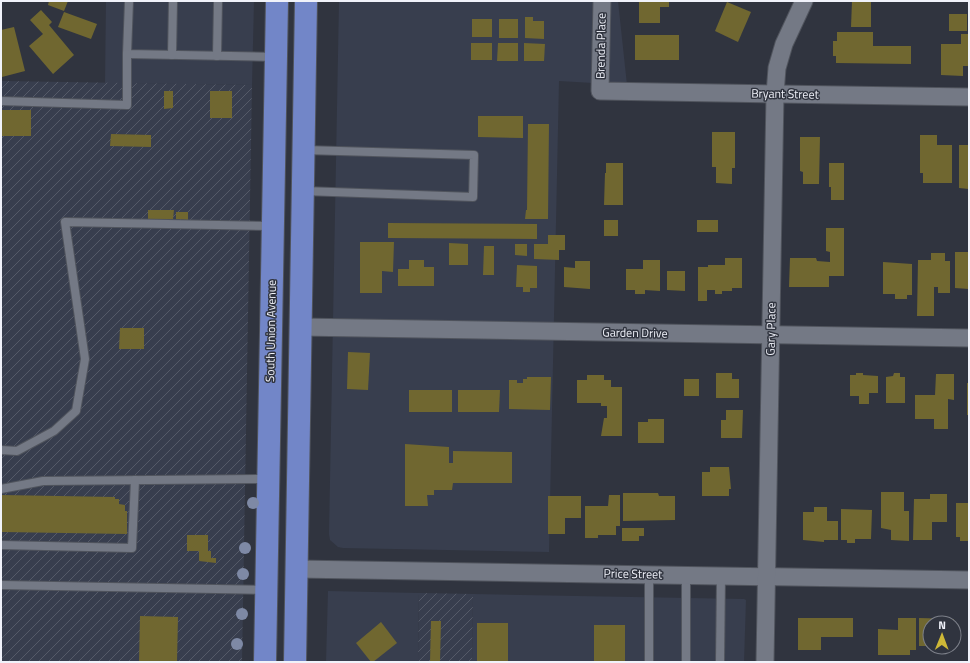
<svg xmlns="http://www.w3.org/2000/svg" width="970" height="663" font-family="'Titillium Web',sans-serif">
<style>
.built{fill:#383e4e}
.industrial{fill:url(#industrial-furrows)}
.building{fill:#706730}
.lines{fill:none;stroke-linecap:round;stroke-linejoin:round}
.service-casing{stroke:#50545d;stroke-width:10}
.minor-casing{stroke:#50545d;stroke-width:19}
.primary-casing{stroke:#50545d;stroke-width:24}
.service{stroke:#747985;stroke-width:8}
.minor{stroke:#747985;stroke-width:17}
.primary{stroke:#7286c8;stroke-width:22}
.tree{fill:#7e89a5}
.labels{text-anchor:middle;stroke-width:3;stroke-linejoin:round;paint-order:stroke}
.street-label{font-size:12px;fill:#f0f2fa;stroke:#30343f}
</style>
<defs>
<pattern id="industrial-furrows" width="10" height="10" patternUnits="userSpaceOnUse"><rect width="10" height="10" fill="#383e4e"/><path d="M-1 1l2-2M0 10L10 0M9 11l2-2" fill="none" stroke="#555a68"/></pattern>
</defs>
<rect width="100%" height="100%" fill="#30343f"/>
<!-- built -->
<g class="built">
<path d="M106,1H254L252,85L105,83Z"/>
<path d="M339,1H618L627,85L559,81L549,552L343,548L338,547L330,540L329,534Z"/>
<path d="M328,591L419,593L418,662H326Z"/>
<path d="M473,594L744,599L746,600L744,662H472Z"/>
</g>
<!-- industrial -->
<g class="industrial">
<path d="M1,81L252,85L242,662H1Z"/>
<path d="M419,593L473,594L472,662H418Z"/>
</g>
<!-- building -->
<g class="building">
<path d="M49,1H68L64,11L48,5Z"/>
<path d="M639,1H669V7H660V23H639Z"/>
<path d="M852,1H871V27H851Z"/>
<path d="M727,2L751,12L738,42L715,31Z"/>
<path d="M41,10L52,22L49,25L74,55L53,74L29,46L43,34L30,20Z"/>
<path d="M64,12L97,24L91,39L58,27Z"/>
<rect x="949" y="14" width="18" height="17"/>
<path d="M525,17H533V21H544V39L525,38Z"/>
<rect x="472" y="19" width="20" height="18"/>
<rect x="499" y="19" width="19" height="19"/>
<path d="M14,27L25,71L2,77L1,30Z"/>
<path d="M837,32H873V46H911V64L836,63V56H833V41H837Z"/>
<path d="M961,34H969V66H963V76L941,75V44H961Z"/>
<rect x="635" y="35" width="44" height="25"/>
<rect x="471" y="43" width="21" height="17"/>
<path d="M498,43H518V61H497Z"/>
<path d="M524,43L545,44L544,61H524Z"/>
<path d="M164,91H173V108L164,109Z"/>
<rect x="210" y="91" width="22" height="27"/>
<rect x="1" y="110" width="30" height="26"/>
<path d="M478,116H523V138L478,137Z"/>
<path d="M528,124H549L548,219H525L526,210H527Z"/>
<path d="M712,132H735V168H732V184L716,183V167H712Z"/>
<path d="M111,134L151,135V147L110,146Z"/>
<path d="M920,135H937V145H952V183H923V173H920Z"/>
<path d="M800,137H820L819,184H803V172L800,171Z"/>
<path d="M959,145H969V189L959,188Z"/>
<path d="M606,163H623V205H604L605,173H606Z"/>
<path d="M829,163H844V200H831V187H829Z"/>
<path d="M148,210H174L173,219H148Z"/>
<path d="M176,212H188V220L176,219Z"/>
<rect x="604" y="220" width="14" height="16"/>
<rect x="697" y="220" width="21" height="12"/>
<path d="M388,223L537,224V239L388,238Z"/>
<path d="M826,228H844V276H829V287H789L790,258H816L817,261L830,262V252L826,251Z"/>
<path d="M548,235H565V250H559V260L534,259V244H548Z"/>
<path d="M360,242H394L393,272L382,271V293H360Z"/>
<path d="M449,243L468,244V265H449Z"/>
<path d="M515,244H527V256L515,255Z"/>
<path d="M484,246H494V275H483Z"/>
<path d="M955,252H969V289L955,288Z"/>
<path d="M931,253H945V261H950V293H938V287H934V316H917L918,260H931Z"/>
<path d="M725,258H742V288H732V291H722V294H715V290H707V301H698V267H708V265H725Z"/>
<path d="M409,260H424V267H434V286H398V269H409Z"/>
<path d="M643,260H660V291L645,290V294H635V290H626V269H643Z"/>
<path d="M575,261H590V289L564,287V267L575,268Z"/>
<path d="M883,262L912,264V295H907V299H895V294H883Z"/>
<path d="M517,265L537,266V288H530V292H523V287H516Z"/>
<path d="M667,271H685V291L667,290Z"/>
<path d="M120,328H144V349H119Z"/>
<path d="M348,352L370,353L368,390L347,389Z"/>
<path d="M716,373H732V379H739V398H716Z"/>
<path d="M856,373H863V375L878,376V393H869V404H859V396H850V375H856Z"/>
<path d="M894,373H900V377H905V403H886V377L893,376Z"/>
<path d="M936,374H954V400L948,399V429H934V419H915V395H935Z"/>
<path d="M587,375H604V380H611V387H622V436H601L604,418H607V406H601V403H577V380H587Z"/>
<path d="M527,377H551L550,410L509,409V380H517V383H523V379H527Z"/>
<rect x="684" y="379" width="15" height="17"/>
<rect x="967" y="383" width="2" height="32"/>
<rect x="409" y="390" width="43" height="22"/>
<path d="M458,390H500L499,412H458Z"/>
<path d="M726,410H743L742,438H721V420H726Z"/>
<path d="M648,419H664V443H638V422H648Z"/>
<path d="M405,444L449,447V463H453V451L512,452V483H453L452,490H434V495H427L428,506H405Z"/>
<path d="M710,467H729L731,489H729V496H702V472H710Z"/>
<path d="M881,492H904V511H909V541L891,540V530L881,528Z"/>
<path d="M623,493H658L659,496H675V520L623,521Z"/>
<path d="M930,494H947V522H932V540H913L914,499H930Z"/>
<path d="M2,495L115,497V499H119V504L125,505V511H127V534L2,532Z"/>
<path d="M609,495H620V526H616V535H598V538H585V506H608Z"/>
<path d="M548,496H581V518H565V534H548Z"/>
<path d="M956,503H969V541H960V537H956Z"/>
<path d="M814,507H827V521H838V540H824V542L803,540V512H814Z"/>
<path d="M841,509L872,510L871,539H855V543H847V540H841Z"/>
<path d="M622,528H644V536H639V541H622Z"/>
<path d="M187,535H208V551H211V558H216V563L199,561V551H187Z"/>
<path d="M140,616L178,617L177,662H139Z"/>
<path d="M798,618H853V637H821V650H798Z"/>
<path d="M898,618H916V650H910V655H878V629L898,630Z"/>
<path d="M919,618L954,619V623H930V646H919Z"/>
<path d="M431,621H441L440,662H430Z"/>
<path d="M381,622L397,643L373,662H371L356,643Z"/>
<rect x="477" y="623" width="31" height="39"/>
<rect x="594" y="625" width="31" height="37"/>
</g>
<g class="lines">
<defs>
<g id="service">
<path d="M129,1L127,54L275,57"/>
<path d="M172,55L173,1"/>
<path d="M217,56L218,1"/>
<path d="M1,101L127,105V54"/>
<path d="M304,191L473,197L474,155L305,150"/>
<path d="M1,450L17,451L54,431L76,411L85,359L65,222L272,226"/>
<path d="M1,489L43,481L267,479"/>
<path d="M1,545L132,548L135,480"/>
<path d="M1,585L265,590"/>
<path d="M649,662V575"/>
<path d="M686,662V575"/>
<path d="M720,662L721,576"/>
</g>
<g id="minor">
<path d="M602,1L600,91L969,97"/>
<path d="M300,327L969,338"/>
<path d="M297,569L969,580"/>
<path d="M765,662L775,94L777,68L784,44L804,1"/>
</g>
<g id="primary">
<path d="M265,662L277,1"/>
<path d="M295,662L306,1"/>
</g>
</defs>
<!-- service casing -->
<use href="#service" class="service-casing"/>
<!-- minor casing -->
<use href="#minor" class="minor-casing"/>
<!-- primary casing -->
<use href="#primary" class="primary-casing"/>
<!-- service -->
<use href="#service" class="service"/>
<!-- minor -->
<use href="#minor" class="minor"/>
<!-- primary -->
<use href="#primary" class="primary"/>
</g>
<!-- trees -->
<g class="tree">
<circle cx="253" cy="503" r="6"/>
<circle cx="245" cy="548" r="6"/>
<circle cx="243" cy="574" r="6"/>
<circle cx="242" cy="614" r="6"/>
<circle cx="237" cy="644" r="6"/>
</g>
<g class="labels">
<!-- street labels -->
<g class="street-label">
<text transform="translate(601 46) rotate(-89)" y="4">Brenda Place</text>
<text transform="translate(785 94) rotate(1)" y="4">Bryant Street</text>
<text transform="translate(771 329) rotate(-89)" y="4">Gary Place</text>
<text transform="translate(271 331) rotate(-89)" y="4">South Union Avenue</text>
<text transform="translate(635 333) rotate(1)" y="4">Garden Drive</text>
<text transform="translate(633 574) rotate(1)" y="4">Price Street</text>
</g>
</g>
<!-- border -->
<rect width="970" height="663" fill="none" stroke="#f0f2fa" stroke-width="4"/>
<!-- north arrow -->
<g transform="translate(942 635) rotate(1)"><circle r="19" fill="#30343f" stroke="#7d808a"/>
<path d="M0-3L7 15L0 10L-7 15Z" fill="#ceb837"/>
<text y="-6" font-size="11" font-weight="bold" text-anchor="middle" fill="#f0f2fa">N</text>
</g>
</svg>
